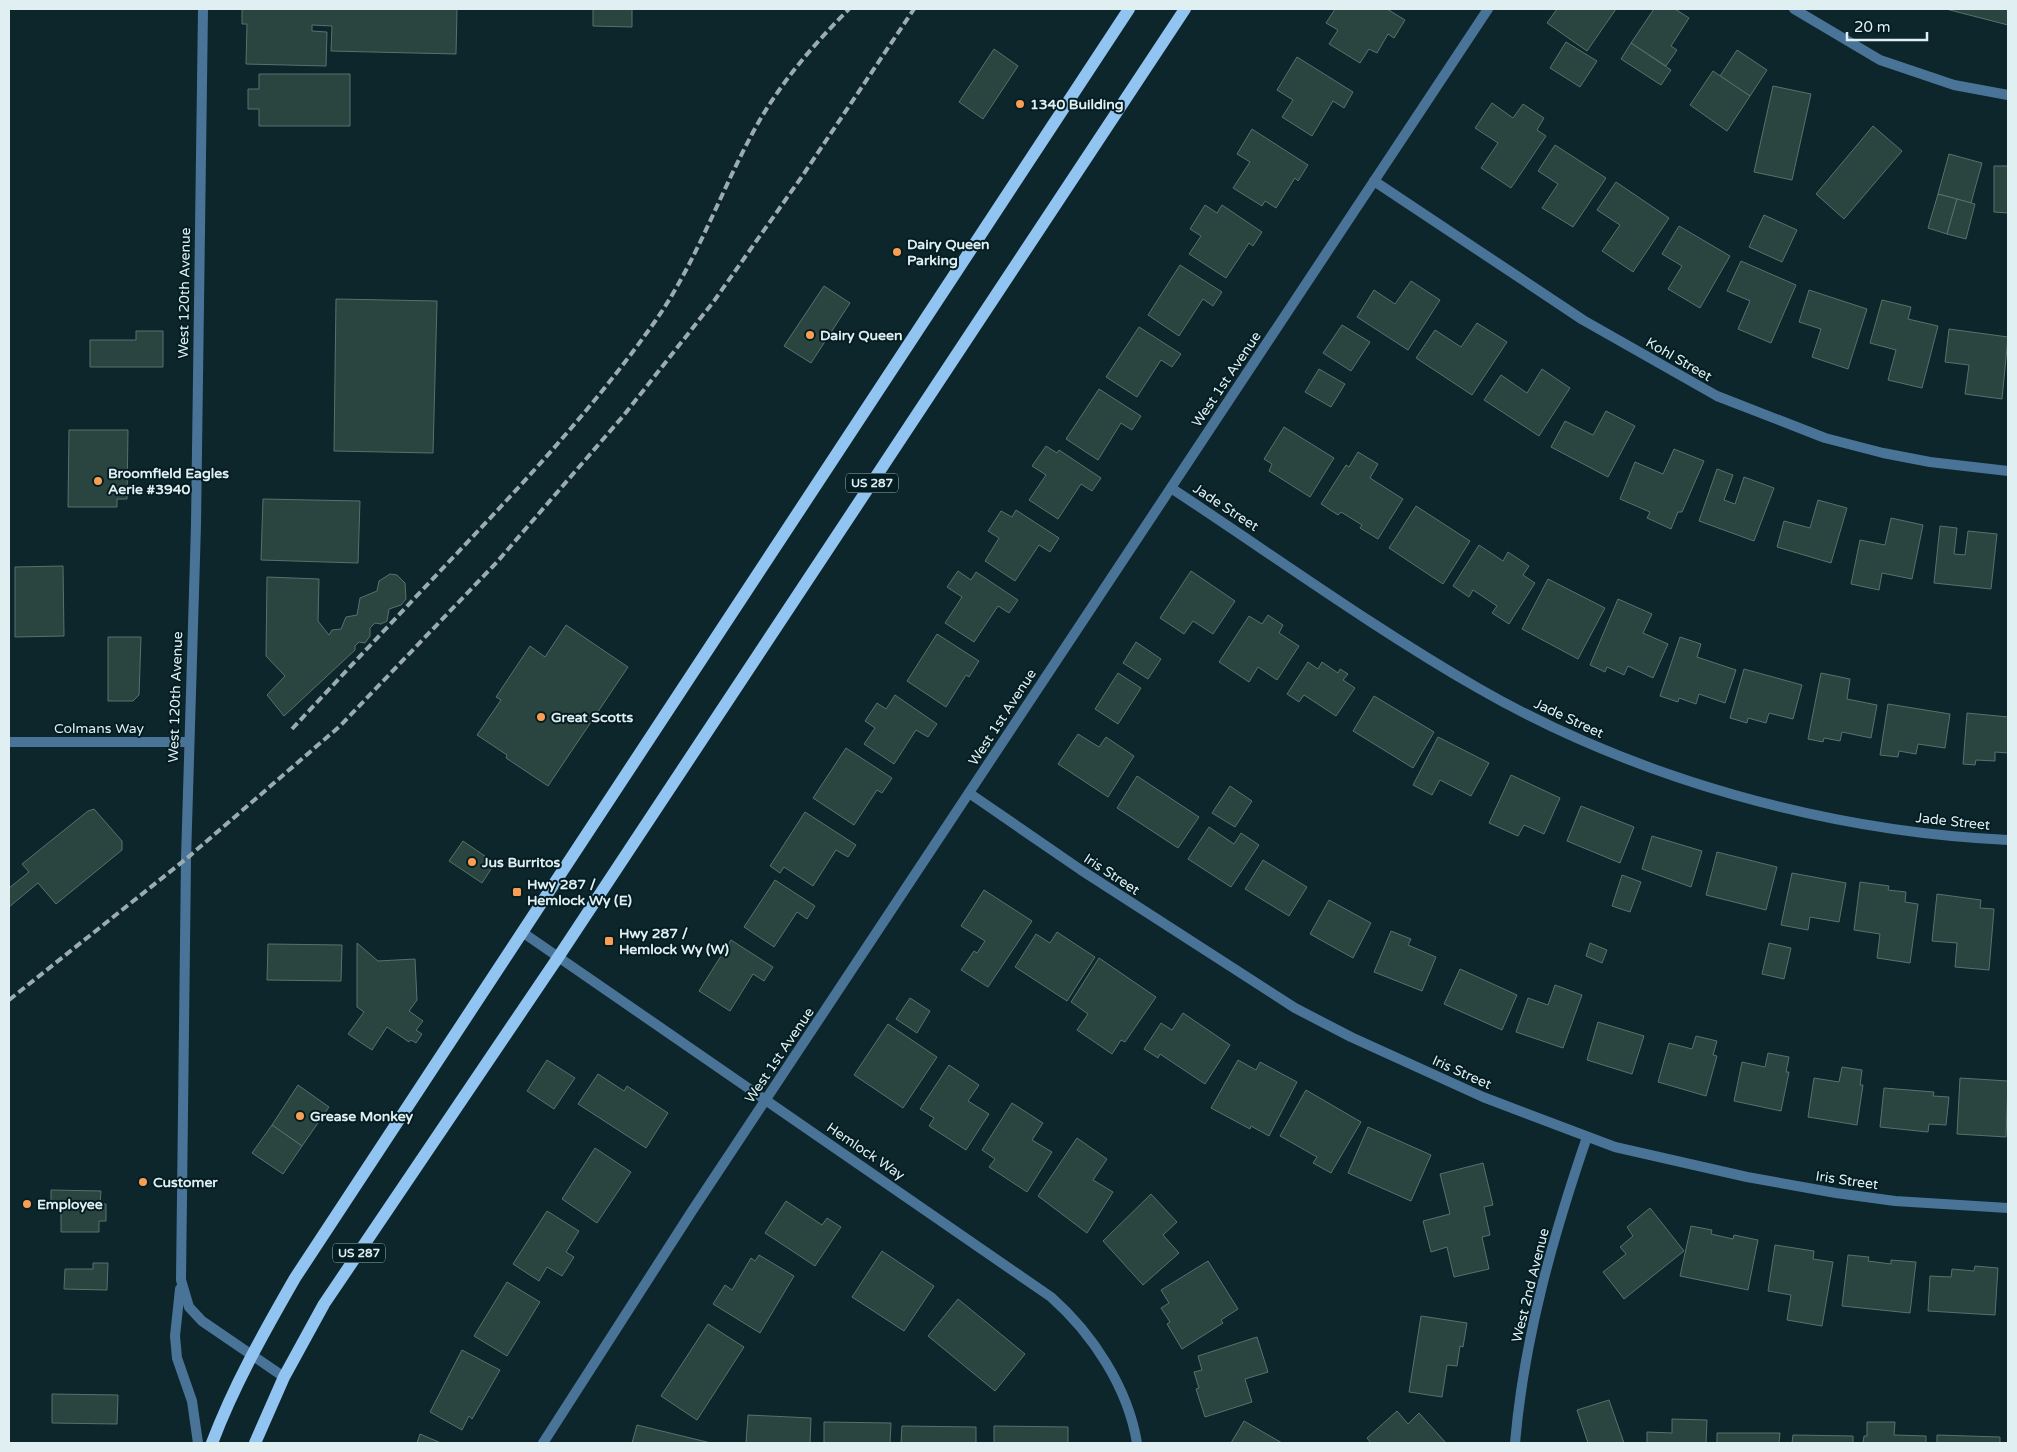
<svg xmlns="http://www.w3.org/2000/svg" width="2017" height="1452" font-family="'Varela Round',sans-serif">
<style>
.building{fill:#2a443f;stroke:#57726d}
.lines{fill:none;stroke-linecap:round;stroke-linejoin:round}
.minor{stroke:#4a7497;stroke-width:10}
.primary{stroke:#91c4f0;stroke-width:12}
.rail{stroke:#9aacb0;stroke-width:4;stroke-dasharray:8 4;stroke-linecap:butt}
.poi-dot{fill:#fc9e52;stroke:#041d22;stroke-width:2}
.labels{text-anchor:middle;stroke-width:4;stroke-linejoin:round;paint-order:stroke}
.shield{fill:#041d22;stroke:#9eb0b4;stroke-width:1}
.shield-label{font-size:12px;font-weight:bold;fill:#e0eff2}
.poi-label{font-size:14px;font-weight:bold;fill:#e0eff2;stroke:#041d22;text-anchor:start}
.street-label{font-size:14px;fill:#e0eff2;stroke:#041d22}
</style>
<rect width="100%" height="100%" fill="#0d262c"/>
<!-- building -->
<g class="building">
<path d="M242,9H457L456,54L331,51L332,26L312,25V31L327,32L326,66L246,64L247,24H242Z"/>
<path d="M593,9H632V27L593,26Z"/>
<path d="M1335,9H1387L1405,20L1394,38L1388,34L1377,53L1369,49L1360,63L1329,44L1338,30L1326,23Z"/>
<path d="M1557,9H1616L1587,51L1547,23Z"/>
<path d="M1654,9H1675L1689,18L1671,46L1677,50L1666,66L1631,43Z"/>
<path d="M1946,9H2008V25Z"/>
<path d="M1566,42L1597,61L1580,87L1550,68Z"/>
<path d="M1631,43L1671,70L1661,85L1621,59Z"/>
<path d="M994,49L1018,66L983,119L959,102Z"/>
<path d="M1737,50L1767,70L1750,96L1720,76Z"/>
<path d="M1297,57L1353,92L1344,108L1333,101L1312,136L1282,117L1293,100L1277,90Z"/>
<path d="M1713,71L1750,96L1727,131L1690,105Z"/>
<path d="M259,74H350V126H259V109H248V89H259Z"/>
<path d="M1773,86L1811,94L1792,180L1754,172Z"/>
<path d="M1492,103L1513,118L1523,104L1544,118L1537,130L1546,136L1511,188L1481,168L1498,143L1475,128Z"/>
<path d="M1873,126L1902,151L1844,219L1816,194Z"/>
<path d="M1252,129L1308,165L1298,181L1295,178L1276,208L1265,201L1262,206L1233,188L1250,162L1237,154Z"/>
<path d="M1555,145L1606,178L1573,227L1542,208L1558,184L1538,171Z"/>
<path d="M1949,154L1982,163L1971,203L1938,194Z"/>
<path d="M1994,166H2008V213L1994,212Z"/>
<path d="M1616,182L1669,218L1633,272L1602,251L1620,225L1597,210Z"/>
<path d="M1938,194L1957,199L1947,234L1928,228Z"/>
<path d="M1957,199L1975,204L1966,239L1947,234Z"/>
<path d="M1205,205L1217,213L1222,205L1262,232L1253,246L1249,243L1226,278L1189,254L1201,236L1190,229Z"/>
<path d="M1764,215L1797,230L1782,262L1749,247Z"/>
<path d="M1679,226L1730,256L1700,308L1668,289L1682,266L1662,254Z"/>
<path d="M1741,261L1796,285L1771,343L1738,329L1750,301L1727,291Z"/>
<path d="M1180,265L1222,292L1213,306L1203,299L1179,336L1148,315Z"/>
<path d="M1411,281L1440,300L1408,350L1357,317L1374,290L1395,304Z"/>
<path d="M824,286L850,303L811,363L784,346Z"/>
<path d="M1809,290L1867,309L1848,369L1812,357L1821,329L1799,322Z"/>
<path d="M336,299L437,301L433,453L334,451Z"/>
<path d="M1882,300L1911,307L1908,319L1938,326L1922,388L1888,380L1896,350L1870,343Z"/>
<path d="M1477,323L1507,342L1472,395L1416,358L1435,330L1461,347Z"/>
<path d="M1342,325L1370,342L1351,371L1323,353Z"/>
<path d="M1139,327L1181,354L1172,367L1161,360L1137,397L1106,377Z"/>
<path d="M1949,329L2008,337L2002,399L1965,394L1969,365L1945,362Z"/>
<path d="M136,331H163V367H90V340H136Z"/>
<path d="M1319,369L1345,384L1331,407L1305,392Z"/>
<path d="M1542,369L1570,388L1539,436L1484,400L1501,375L1527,393Z"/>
<path d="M1099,389L1141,416L1132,430L1121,423L1098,460L1066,439Z"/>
<path d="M1606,411L1635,426L1608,477L1551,447L1565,421L1593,435Z"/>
<path d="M1284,427L1334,458L1310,497L1269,471L1272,464L1264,459Z"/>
<path d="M69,430H128L127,499H117V507H68Z"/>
<path d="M1046,446L1057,453L1059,450L1101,478L1092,491L1081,484L1058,519L1029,500L1046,475L1032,466Z"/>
<path d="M1674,449L1704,461L1682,512H1678L1671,529L1647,518L1650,512L1620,499L1635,462L1663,474Z"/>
<path d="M1358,452L1378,464L1370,478L1403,499L1378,539L1360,528L1362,525L1341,512L1338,515L1321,504L1346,465L1349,467Z"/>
<path d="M1717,469L1733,475L1724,500L1735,504L1744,477L1774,488L1754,541L1699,521Z"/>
<path d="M263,499L360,501L358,563L261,560Z"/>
<path d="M1818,500L1847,508L1831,563L1777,547L1784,521L1810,528Z"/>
<path d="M1416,506L1470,541L1443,584L1389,548Z"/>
<path d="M1016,510L1059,538L1050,552L1039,545L1015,581L985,561L999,538L988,531L1001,511L1012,517Z"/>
<path d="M1891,518L1923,525L1912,579L1882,573L1879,590L1851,584L1860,540L1885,545Z"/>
<path d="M1940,526L1957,528L1954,554L1965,555L1968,531L1997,534L1991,589L1934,583Z"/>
<path d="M1479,545L1503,561L1508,552L1529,566L1523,575L1535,583L1509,624L1492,613L1497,606L1473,590L1469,597L1453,586Z"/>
<path d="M63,566L64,636L15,637V567Z"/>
<path d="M958,571L971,580L976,572L1018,600L1009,613L998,606L974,642L945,623L962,597L947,587Z"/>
<path d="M1191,571L1235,601L1213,634L1193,621L1184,634L1160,618Z"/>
<path d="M390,574L397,575L405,583L406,599L401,605L389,609L387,621L381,624L375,623L370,628V636L365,643L359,642L355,646V650L284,716L267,695L285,676L266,656L267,577L319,579L318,621L329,635L332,630L341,629L346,617L357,615L360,598L377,591L379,581Z"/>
<path d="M1548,579L1605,608L1578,659L1522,629Z"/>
<path d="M1618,599L1652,614L1643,633L1668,644L1653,678L1628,666L1624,675L1607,667L1605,672L1590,665Z"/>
<path d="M1268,615L1283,625L1279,633L1299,646L1277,680L1258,667L1249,682L1219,662L1249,616L1262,624Z"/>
<path d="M566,625L628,667L548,786L506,758L507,755L477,735L501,700L496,697L530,646L545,657Z"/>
<path d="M937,634L979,661L969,677L966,675L946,707L907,681Z"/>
<path d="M108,637H141L139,695L133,701H108Z"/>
<path d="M1680,637L1701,644L1697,657L1736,670L1725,703L1699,694L1696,704L1679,698L1678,702L1660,696Z"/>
<path d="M1136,642L1161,659L1148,679L1123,663Z"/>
<path d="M1308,662L1318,669L1322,662L1338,673L1340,669L1348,674L1343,680L1355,688L1336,716L1304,695L1299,702L1287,694Z"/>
<path d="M1744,669L1802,685L1793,719L1769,713L1766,723L1748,718L1747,723L1730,718Z"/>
<path d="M1118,673L1141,688L1118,724L1095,709Z"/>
<path d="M1821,673L1850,679L1847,699L1877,705L1871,738L1842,732L1840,741L1824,738L1823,742L1808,739Z"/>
<path d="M895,695L937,724L928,737L916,730L894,764L864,744L875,728L865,721L877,703L886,709Z"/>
<path d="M1374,696L1434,732L1413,768L1353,731Z"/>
<path d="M1888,704L1950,714L1945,748L1918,744L1916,754L1899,751L1898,757L1880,755Z"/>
<path d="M1967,713L2008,717V753L1995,752V761L1976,760L1975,765L1963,764Z"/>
<path d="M1078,734L1099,747L1106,737L1134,756L1108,797L1058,764Z"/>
<path d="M1438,737L1489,763L1471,796L1440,780L1432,795L1413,785Z"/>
<path d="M846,748L892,778L882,793L877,790L854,825L813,798Z"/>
<path d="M1511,775L1560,798L1544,834L1524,825L1518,836L1489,823Z"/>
<path d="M1137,776L1199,817L1178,848L1117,808Z"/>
<path d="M1230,786L1252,801L1235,827L1212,813Z"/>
<path d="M1581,806L1634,827L1620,863L1567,841Z"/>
<path d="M94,809L122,841V850L56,904L38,883L9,907V888L29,872L22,864L88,811Z"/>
<path d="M805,812L856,845L848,857L836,850L813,886L784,867L780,873L770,866Z"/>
<path d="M1209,827L1234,844L1241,833L1259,845L1231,887L1188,859Z"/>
<path d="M1652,836L1702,851L1691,887L1642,869Z"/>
<path d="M463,841L495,863L482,883L449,861Z"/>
<path d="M1717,852L1777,867L1766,910L1706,895Z"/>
<path d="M1263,860L1307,887L1289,916L1245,889Z"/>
<path d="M1792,873L1846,883L1839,922L1810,917L1808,930L1781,925Z"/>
<path d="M1622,875L1641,882L1630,912L1612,906Z"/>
<path d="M775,880L815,906L807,919L797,912L774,947L744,927Z"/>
<path d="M1860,882L1889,886L1888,890L1906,892L1905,902L1918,904L1910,963L1877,958L1880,934L1854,930Z"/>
<path d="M984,890L1032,921L988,987L961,970L974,951L977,953L985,941L961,926Z"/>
<path d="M1937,894L1981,900L1980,908L1994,909L1989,970L1955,967L1957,943L1932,941Z"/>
<path d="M1329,900L1371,923L1353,958L1310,934Z"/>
<path d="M1391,931L1411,939L1408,945L1436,957L1422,991L1374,972Z"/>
<path d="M1057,932L1095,957L1067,1001L1015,967L1036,934L1050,943Z"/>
<path d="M731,940L773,967L764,981L753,974L730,1011L699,991Z"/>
<path d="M357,943L378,961L415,959L417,1000L409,1011L423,1021L416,1030L422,1034L416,1043L411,1040L409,1042L387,1027L372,1050L348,1034L364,1012L357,1007Z"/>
<path d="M1590,943L1607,950L1602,963L1586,956Z"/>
<path d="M1769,943L1791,948L1784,979L1762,974Z"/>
<path d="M268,944L342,945L341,981L267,980Z"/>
<path d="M1099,958L1156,997L1125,1042L1121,1040L1112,1054L1077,1030L1088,1014L1071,1002Z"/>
<path d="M1460,969L1517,995L1502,1030L1444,1004Z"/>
<path d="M1555,985L1582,995L1563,1048L1516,1032L1528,998L1548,1005Z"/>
<path d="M910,998L930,1011L917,1033L896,1019Z"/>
<path d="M1183,1013L1230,1045L1205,1084L1160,1054L1158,1058L1144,1049L1161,1023L1172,1030Z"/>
<path d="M1598,1022L1644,1036L1632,1074L1587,1060Z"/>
<path d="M888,1024L937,1057L903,1108L854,1075Z"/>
<path d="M1696,1036L1717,1041L1713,1055L1717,1056L1706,1096L1658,1082L1669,1043L1692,1049Z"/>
<path d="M1768,1053L1789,1057L1786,1072H1789L1781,1111L1734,1101L1742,1062L1765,1067Z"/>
<path d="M547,1060L575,1078L554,1109L527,1091Z"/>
<path d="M1238,1060L1256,1070L1260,1062L1297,1082L1269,1136L1251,1126L1250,1129L1211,1108Z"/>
<path d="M949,1065L979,1085L968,1101L989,1114L966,1150L929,1126L934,1118L920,1109Z"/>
<path d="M1842,1067L1862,1070L1860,1085H1863L1857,1125L1808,1117L1814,1078L1839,1082Z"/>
<path d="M598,1074L624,1091L627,1086L668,1113L646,1148L578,1104Z"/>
<path d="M1960,1078L2008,1081L2006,1137L1957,1134Z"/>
<path d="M298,1085L329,1107L302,1146L272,1125Z"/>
<path d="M1884,1088L1934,1092L1933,1096L1949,1097L1946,1125L1929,1124L1928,1132L1880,1127Z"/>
<path d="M1306,1090L1361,1122L1331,1173L1313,1163L1317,1157L1280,1136Z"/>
<path d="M1012,1103L1043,1123L1032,1140L1052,1152L1027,1192L989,1167L995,1159L982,1150Z"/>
<path d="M272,1125L302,1146L283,1174L252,1153Z"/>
<path d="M1368,1127L1431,1155L1411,1201L1348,1173Z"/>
<path d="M1077,1138L1107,1159L1093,1180L1113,1192L1087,1233L1038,1196Z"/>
<path d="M595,1148L631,1172L597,1223L562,1199Z"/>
<path d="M1483,1163L1493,1205L1484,1207L1490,1235L1482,1237L1489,1269L1454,1277L1447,1247L1431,1252L1423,1221L1450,1214L1440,1174Z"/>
<path d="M51,1190L101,1191L100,1204H106V1221H99V1232H61V1208H51Z"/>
<path d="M1151,1194L1177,1222L1163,1235L1179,1253L1143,1285L1103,1241Z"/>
<path d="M786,1201L822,1225L827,1218L841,1227L815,1266L765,1233Z"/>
<path d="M1650,1208L1684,1251L1624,1299L1603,1272L1626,1254L1620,1247L1633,1236L1627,1227Z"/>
<path d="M547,1211L579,1231L566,1252L574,1257L562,1276L547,1267L539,1281L513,1264Z"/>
<path d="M1691,1226L1712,1230L1711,1234L1733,1239L1734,1235L1758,1240L1748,1290L1680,1276Z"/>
<path d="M1775,1245L1814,1251L1813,1259L1833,1262L1822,1326L1787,1320L1791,1295L1768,1291Z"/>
<path d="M882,1251L934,1286L904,1331L852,1297Z"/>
<path d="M759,1255L794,1276L760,1333L713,1304L725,1285L732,1290L751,1258L755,1261Z"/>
<path d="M1848,1255L1869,1257L1868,1261L1891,1264V1260L1916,1262L1910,1313L1842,1306Z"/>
<path d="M1208,1261L1238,1309L1221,1320L1223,1323L1182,1349L1167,1324L1170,1322L1161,1308L1169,1303L1161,1290Z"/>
<path d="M93,1263H108L107,1290L64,1289L65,1269H93Z"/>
<path d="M1975,1266L1998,1268L1995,1315L1928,1311L1930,1276L1951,1277L1952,1269L1974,1271Z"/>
<path d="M507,1282L540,1302L507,1356L474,1336Z"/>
<path d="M958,1299L1025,1354L995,1391L928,1336Z"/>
<path d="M1421,1316L1467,1323L1463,1347L1460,1346L1457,1366L1447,1365L1442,1397L1409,1392Z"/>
<path d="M708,1324L744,1347L697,1420L661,1396Z"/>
<path d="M1257,1337L1268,1372L1245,1379L1252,1402L1205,1417L1196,1389L1199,1388L1194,1372L1202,1370L1198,1356Z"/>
<path d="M462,1350L500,1370L472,1419L469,1416L462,1430L430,1412Z"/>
<path d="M52,1394L118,1395L117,1424L52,1423Z"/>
<path d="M1609,1400L1624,1443H1588L1577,1410Z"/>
<path d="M1397,1411L1408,1424L1419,1413L1446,1443H1371L1367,1438Z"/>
<path d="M748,1415L811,1418L810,1443H746Z"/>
<path d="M1672,1419L1707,1420L1706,1443H1647V1432L1672,1433Z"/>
<path d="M1244,1421L1282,1443H1231Z"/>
<path d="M824,1422L891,1423L890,1443H824Z"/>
<path d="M1867,1422H1895L1894,1435L1926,1436V1443H1863L1864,1436H1867Z"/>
<path d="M637,1425L711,1443H632Z"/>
<path d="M902,1426L976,1427V1443H901Z"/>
<path d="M994,1426L1068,1427V1443H994Z"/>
<path d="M1717,1433H1780L1779,1443H1717Z"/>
<path d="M420,1434L441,1443H417Z"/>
<path d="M1793,1435L1853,1436V1443H1792Z"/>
<path d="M1937,1435L2000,1437V1443H1937Z"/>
</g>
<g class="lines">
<!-- minor -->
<g class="minor">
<path d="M203,9L196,525L186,859L181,1280L189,1307L202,1321L284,1377"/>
<path d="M1794,9L1880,60L1954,85L2008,95"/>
<path d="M1374,181L1583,320L1717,396L1825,438L1883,453L1930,462L2008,471"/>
<path d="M1171,488C1273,555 1372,627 1478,688C1634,778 1828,832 2008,840"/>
<path d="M9,742H189"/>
<path d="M969,793L1081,870L1295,1008L1351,1037L1483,1097L1615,1147L1747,1177L1836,1193L1895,1201L2008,1208"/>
<path d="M522,932L1051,1297C1093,1334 1128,1388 1137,1443"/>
<path d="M180,1289L175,1336L177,1358L192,1401L198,1443"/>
<path d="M543,1443L692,1211L1488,9"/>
<path d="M1515,1443C1524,1338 1553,1236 1587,1137"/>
</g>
<!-- primary -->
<g class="primary">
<path d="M212,1443C234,1385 264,1332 295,1278L1129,9"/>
<path d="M255,1443L284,1377L324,1304L559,956L1185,9"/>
</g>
<!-- rail -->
<g class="rail">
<path d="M292,729C348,669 405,608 462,548C531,475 598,402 656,320C695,264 719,196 751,136C776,88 811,47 849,9"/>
<path d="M9,1000L186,859L340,726L497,562L624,415L714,301L803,175L914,9"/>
</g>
</g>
<!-- markers -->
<g class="poi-dot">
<circle cx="1020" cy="104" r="5"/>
<circle cx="897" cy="252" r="5"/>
<circle cx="810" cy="335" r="5"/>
<circle cx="98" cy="481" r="5"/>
<circle cx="541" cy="717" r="5"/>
<circle cx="472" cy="862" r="5"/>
<rect x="512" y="887" width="10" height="10" rx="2.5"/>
<rect x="604" y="936" width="10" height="10" rx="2.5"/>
<circle cx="300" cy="1116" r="5"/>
<circle cx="143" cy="1182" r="5"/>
<circle cx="27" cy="1204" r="5"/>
</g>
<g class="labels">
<!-- shield labels -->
<g class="shield">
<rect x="846" y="473.5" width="52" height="19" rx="4"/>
<rect x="333" y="1243.5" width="52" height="19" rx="4"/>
</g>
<g class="shield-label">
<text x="872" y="487">US 287</text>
<text x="359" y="1257">US 287</text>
</g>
<!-- poi labels -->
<g class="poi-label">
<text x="1030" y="109">1340 Building</text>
<text x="907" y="249">Dairy Queen<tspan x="907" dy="16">Parking</tspan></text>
<text x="820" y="340">Dairy Queen</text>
<text x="108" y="478">Broomfield Eagles<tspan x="108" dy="16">Aerie #3940</tspan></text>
<text x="551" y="722">Great Scotts</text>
<text x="482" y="867">Jus Burritos</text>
<text x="527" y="889">Hwy 287 /<tspan x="527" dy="16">Hemlock Wy (E)</tspan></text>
<text x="619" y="938">Hwy 287 /<tspan x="619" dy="16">Hemlock Wy (W)</tspan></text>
<text x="310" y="1121">Grease Monkey</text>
<text x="153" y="1187">Customer</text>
<text x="37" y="1209">Employee</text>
</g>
<!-- street labels -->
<g class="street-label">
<text transform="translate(184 293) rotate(-89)" y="5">West 120th Avenue</text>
<text transform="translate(1679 359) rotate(30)" y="5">Kohl Street</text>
<text transform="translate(1226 379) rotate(-56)" y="5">West 1st Avenue</text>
<text transform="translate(1226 507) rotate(33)" y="5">Jade Street</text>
<text transform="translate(175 697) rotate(-88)" y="5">West 120th Avenue</text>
<text transform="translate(1002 717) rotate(-57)" y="5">West 1st Avenue</text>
<text transform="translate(1569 718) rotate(25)" y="5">Jade Street</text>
<text x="99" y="733">Colmans Way</text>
<text transform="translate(1953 821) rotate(6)" y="5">Jade Street</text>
<text transform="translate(1112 874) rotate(33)" y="5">Iris Street</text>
<text transform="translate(779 1055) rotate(-56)" y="5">West 1st Avenue</text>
<text transform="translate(1462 1072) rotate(24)" y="5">Iris Street</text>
<text transform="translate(866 1151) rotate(34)" y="5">Hemlock Way</text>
<text transform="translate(1847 1180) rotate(8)" y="5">Iris Street</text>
<text transform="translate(1530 1285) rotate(-76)" y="5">West 2nd Avenue</text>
</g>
</g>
<!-- border -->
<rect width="2017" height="1452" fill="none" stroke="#e0eff2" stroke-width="20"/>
<!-- scale -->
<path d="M1847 32v8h80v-8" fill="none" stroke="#e0eff2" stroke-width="2.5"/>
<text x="1854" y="32" font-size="15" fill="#e0eff2" stroke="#041d22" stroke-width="4" paint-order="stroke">20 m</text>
</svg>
